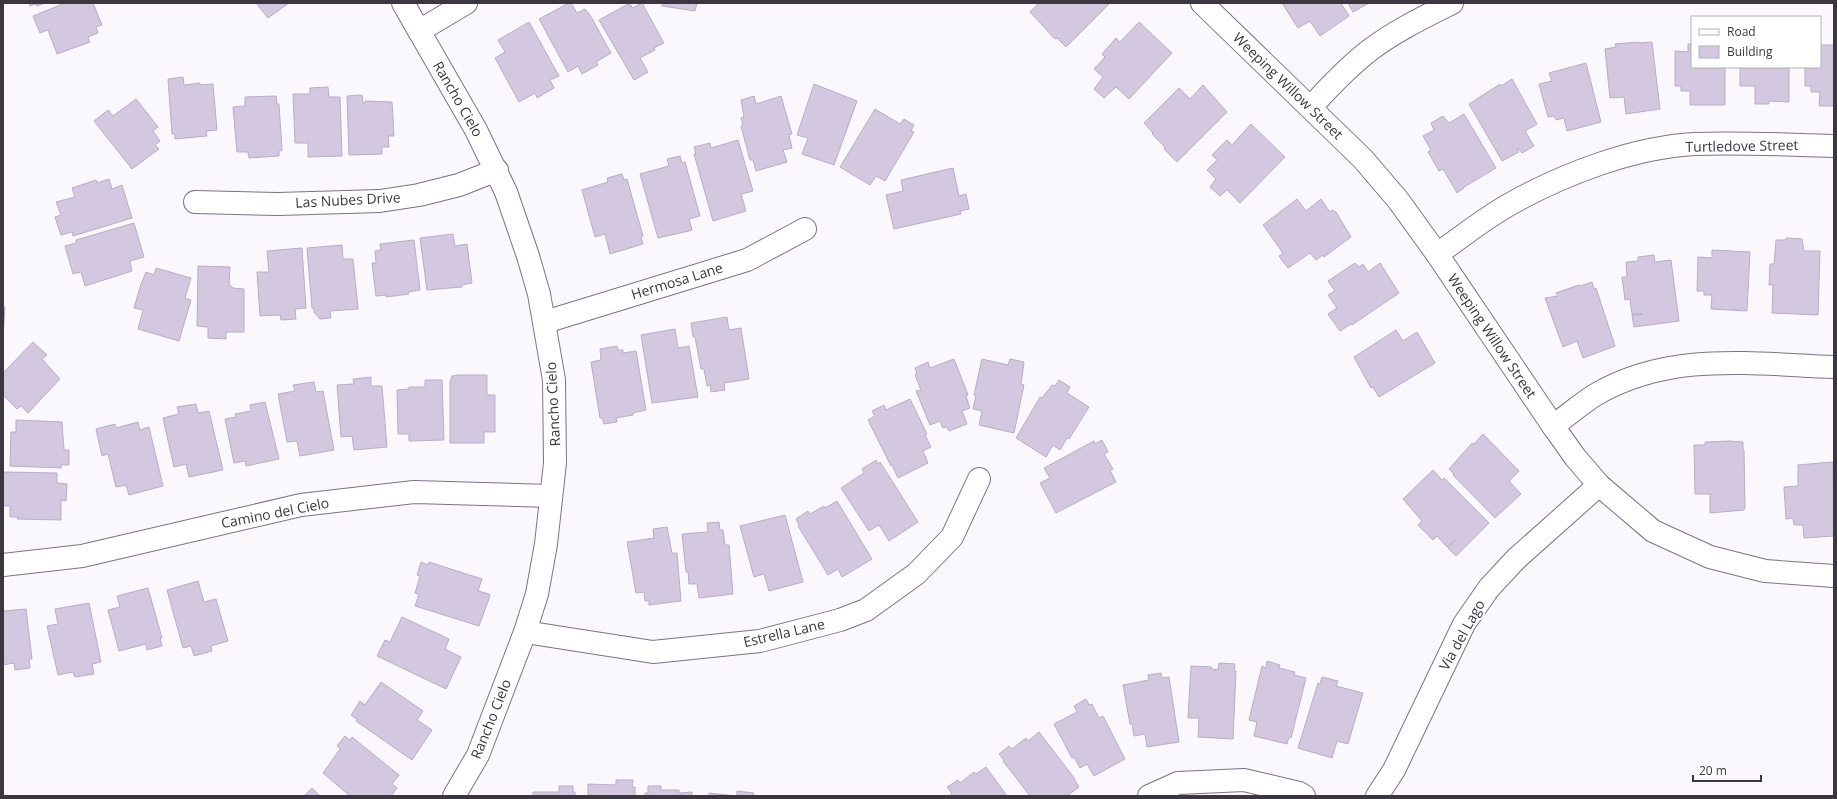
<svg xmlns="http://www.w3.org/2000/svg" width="1837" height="799" font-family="'Open Sans',sans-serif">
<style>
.building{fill:#d4c8e1;stroke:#b9adc6}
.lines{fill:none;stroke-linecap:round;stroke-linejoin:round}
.minor-casing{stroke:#7d7188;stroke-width:24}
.minor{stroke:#fff;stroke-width:22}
.labels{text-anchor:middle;stroke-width:4;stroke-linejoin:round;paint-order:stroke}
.street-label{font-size:14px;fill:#3b3640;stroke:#fff}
</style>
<rect width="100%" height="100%" fill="#faf8fd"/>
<!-- building -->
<g class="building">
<path d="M29,3H45L37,6L36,4L30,6Z"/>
<path d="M65,3H93L102,25L96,27L98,33L88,37L90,42L57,54L48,30L40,33L33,16Z"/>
<path d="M256,3H289L268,18Z"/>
<path d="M569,3H571L577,13L585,9L590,15L611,53L596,62L598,65L582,74L578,66L568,72L539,19Z"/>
<path d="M630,3L632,8L642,3L664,43L654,48L655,50L640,58L648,72L634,80L599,20Z"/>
<path d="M662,3H697L695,11L662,6Z"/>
<path d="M1039,3H1110L1066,47L1057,38L1055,39L1030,12Z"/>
<path d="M1282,3H1341L1349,16L1320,36L1310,21L1298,28Z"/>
<path d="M1348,3H1369L1353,12Z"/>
<path d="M529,22L559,76L550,80L554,88L537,98L535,93L519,102L495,58L505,52L498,40Z"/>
<path d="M1139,22L1172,53L1129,99L1116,87L1104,98L1094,89L1103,77L1094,69L1105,57L1102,54L1116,38L1120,42Z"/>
<path d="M1834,32V106H1819L1820,92H1811V86H1805V67H1820V45H1834Z"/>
<path d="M1639,42V43L1652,42L1660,109L1626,114L1624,97L1610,98L1605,49L1616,47L1615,44Z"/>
<path d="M1688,44H1692V67H1725V105H1690V91H1681V86H1675V51L1688,52Z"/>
<path d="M1586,63L1601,122L1567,131L1564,118L1556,120L1554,116L1548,117L1539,84L1552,81L1549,73Z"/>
<path d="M1740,67H1789V102L1769,101V104H1755V86H1740Z"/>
<path d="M183,77L184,85L200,83V85L213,84L217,130L206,131L207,136L175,139V134H172L168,79Z"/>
<path d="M1512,79L1537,124L1525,131L1534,146L1522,153L1518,148L1517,149L1519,152L1502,161L1469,104L1500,84L1501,86Z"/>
<path d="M814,84L857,101L834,165L802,154L808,138L797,135Z"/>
<path d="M1203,85L1227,112L1177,162L1164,149L1165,147L1152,134L1153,133L1144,123L1179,88L1190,99Z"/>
<path d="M328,87L329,97H340L342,156L308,157V143H295L293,94H310V88Z"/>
<path d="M362,95L363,103H365V101L392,102L394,136H388L389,147H382V154L349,155L347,96Z"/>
<path d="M276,96L277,104H279L282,150L279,151V156L249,158L248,152H237L233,107L245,106V97Z"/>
<path d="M754,96L756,104L781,96L792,134L789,135L792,148L783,150L787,162L756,171L753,160H750L741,126L743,125L741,118L744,117L741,100Z"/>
<path d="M136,99L158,127L153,131L160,141L155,145L159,149L132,169L94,121L108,110L113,116Z"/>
<path d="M875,109L900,124L904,119L914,125L911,131L914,132L885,181L876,176L870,185L840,167Z"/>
<path d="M1464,114L1496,168L1464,187V188L1457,193L1443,169L1439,171L1428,152L1431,150L1423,136L1434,130L1431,123L1443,116L1449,123Z"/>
<path d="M1251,124L1285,157L1240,203L1227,190L1220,196L1210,187L1216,179L1207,170L1217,160L1212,155L1227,140L1232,145Z"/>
<path d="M738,140L753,191L741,194L746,211L713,221L694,154H696L694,147L710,143L711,148Z"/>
<path d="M680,156L682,163L685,162L700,216L689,219L692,230L689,231L658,238L640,174L669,166L667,159Z"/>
<path d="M953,168L959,196L966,194L969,209L960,211L961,214L894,229L886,195L903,191L901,180Z"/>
<path d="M622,174L624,180L627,179L643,236L641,237L643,244L610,254L605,234L595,237L582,190L608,182L607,178Z"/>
<path d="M109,179L112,189L122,185L132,218L73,236L72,232L61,235L55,217L61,215L56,202L75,197L72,188L96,180L97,183Z"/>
<path d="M1297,199L1306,211L1321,199L1330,212L1332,210L1336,212L1351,237L1324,257L1323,255L1316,260L1310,253L1288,268L1279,256L1283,253L1263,225Z"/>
<path d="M134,223L144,257L130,261L132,271L85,286L81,272L73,274L65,246L76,243V240Z"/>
<path d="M453,234L455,246L467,244L472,283L462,285V287L427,290L420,238Z"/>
<path d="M1786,238L1802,239L1804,251H1820L1818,315L1772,313L1773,285H1769L1770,264H1774L1776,240H1786Z"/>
<path d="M414,240L420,290L408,292L409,294L386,297V295L376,296L372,263H376L375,251L381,250L380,244Z"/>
<path d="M342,245L343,259H353L358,309L330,311L331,318L320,319L314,312V308H312L307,248Z"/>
<path d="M302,248L306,308L295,309L296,319L281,320L280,315L260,316L257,272H269L267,251Z"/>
<path d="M1712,250L1750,252L1747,311L1711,309L1712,295H1704V291H1697L1698,257L1712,258Z"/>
<path d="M1654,255L1655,262L1671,260L1679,321L1634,327L1632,315L1642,314H1632L1630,299L1625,300L1622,277H1627L1626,262L1638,261V257Z"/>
<path d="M1355,263L1359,267L1363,264L1368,272L1380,263L1399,293L1352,325L1351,324L1340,331L1328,314L1337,308L1328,295L1335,291L1328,281Z"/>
<path d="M198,266L230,267L229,284L233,288L244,289V332H226V339L208,338V327L197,326Z"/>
<path d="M156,268L191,278L185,298L191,300L179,341L138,329L143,310L134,308L141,284L146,272L154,275Z"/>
<path d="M1592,282L1594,289L1596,288L1615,346L1583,358L1577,341L1563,347L1545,298L1558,296L1556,293L1579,285L1580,286Z"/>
<path d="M3,307H5L3,337Z"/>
<path d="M727,317L729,330L741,328L749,379L724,383L725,390L711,392L710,385L707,386L704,369H701L695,337H693L691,323Z"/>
<path d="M675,329L678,348L689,346L698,397L652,403L641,335Z"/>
<path d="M1396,330L1403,341L1417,332L1435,363L1379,397L1373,387L1371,388L1354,357Z"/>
<path d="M33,342L47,355L42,359L60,379L28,413L21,406L17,409L3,395V373Z"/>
<path d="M617,346L618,350H623V353L636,351L646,410L633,413V415L616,418L617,422L604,424L602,418H600L591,362L601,360L600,349Z"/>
<path d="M954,359L968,395L966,396L970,408L962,411L967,424L949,431L947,427L943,428L940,421L930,425L916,391L921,390L915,375L917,374L915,368L928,362L930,368Z"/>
<path d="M982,359L1008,365L1010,359L1024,362L1021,384L1024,385L1014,433L979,425L982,411L973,409L976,395H974Z"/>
<path d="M459,375H487V395H495V432H484V443H450V382L452,376Z"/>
<path d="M371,377V386H382L387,447L354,450L352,436L341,437L337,385L354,384L353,379Z"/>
<path d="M425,380H442L444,440L409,441V434H398L397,390L409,389V387H425Z"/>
<path d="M1059,380L1070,387L1067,393L1089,407L1069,439L1067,438L1060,450L1053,445L1046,457L1016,438L1040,397L1042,398L1052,385L1055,386Z"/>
<path d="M314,382L316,392L323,391L334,450L300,456L297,441L287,442L278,394L295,391L293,385Z"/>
<path d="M910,399L927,434L925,435L931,447L923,451L928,463L898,478L892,465L891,466L868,420L875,416L872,411L884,405L886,410Z"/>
<path d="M265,402L279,459L246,466L245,461L234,463L225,419L236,417L235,414L251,411L250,405Z"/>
<path d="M196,404L198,413L209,411L223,470L189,477L186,464L174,467L163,418L179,414L177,407Z"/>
<path d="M16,420L62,422L64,450H69V465H61V468L10,466L11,432H16Z"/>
<path d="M138,422L140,430L149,427L163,486L129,495L126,485L116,487L108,454L102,456L96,429L115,424L116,428Z"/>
<path d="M1483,434L1519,471L1509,481L1521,494L1495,518L1453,475L1454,474L1449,469L1472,443L1474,444Z"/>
<path d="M1102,440L1108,452L1104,454L1113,469L1110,470L1116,482L1056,513L1040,483L1050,478L1044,468L1094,441L1095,444Z"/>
<path d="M1730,441L1743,442V450H1744L1745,508L1744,510L1710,513V494H1695L1694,445H1705V442Z"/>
<path d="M876,460L878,464L880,462L918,522L889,541L879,525L869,531L841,488L864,473L862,469Z"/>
<path d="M1833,462L1834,536L1804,538L1803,525H1794L1793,518L1786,519L1784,487L1798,486V465Z"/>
<path d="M1433,470L1442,480L1444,478L1489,523L1456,556L1448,548L1455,540L1447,547L1437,536L1433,540L1418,525L1422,521L1403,499Z"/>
<path d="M3,472L57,473V483L67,484L66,501L61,500V520L17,519L18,517H10V506H3Z"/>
<path d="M837,501L872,559L842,577L838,569L828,575L798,526L799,525L796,519L808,511L810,514L824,506L825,508Z"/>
<path d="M785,515L803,582L769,591L764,574L754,577L740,526Z"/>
<path d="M719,522L720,530H723L725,545H729L733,594L699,598L697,584H689L688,572H686L682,534L708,532L707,523Z"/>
<path d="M667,527L672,553H677L681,601L649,605V601H645L644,592L636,593L627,542L654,538L653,529Z"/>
<path d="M421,562L428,565L429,562L482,579L478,591L489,594L490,596L479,626L415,606L419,594L415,593L420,576L417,575Z"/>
<path d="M198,581L204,602L216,599L228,641L211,646L212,651L194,656L191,646L183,648L167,590Z"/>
<path d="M148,588L162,638H160L162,646L147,650L146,644L119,651L108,610L120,607L117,596Z"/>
<path d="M89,603L101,662L92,664L94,674L75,677L73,672L58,675L47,626L58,624L55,609Z"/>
<path d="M26,609L32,659H29L30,668L15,670L14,663L3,665V611Z"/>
<path d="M402,617L449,639L445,649L461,657L446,689L377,656L385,640L390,642Z"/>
<path d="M1267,661L1280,665L1279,668L1295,672L1294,675L1306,678L1291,738L1289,737L1287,744L1254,736L1257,722L1249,720L1262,666L1266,668Z"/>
<path d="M1219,663L1235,664L1234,671H1236L1233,739L1198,737L1199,718H1188L1191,666L1211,667L1212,669L1218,670Z"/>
<path d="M1161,673L1162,678L1169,677L1179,742L1147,747L1145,734L1134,736L1132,724H1130L1123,685L1149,680L1148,675Z"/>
<path d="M1322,677L1338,681L1336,686L1363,693L1348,744L1337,741L1332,758L1298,748L1318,683L1320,684Z"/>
<path d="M381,682L423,711L417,720L432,730L412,760L356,721L357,719L351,715L360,701L365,705Z"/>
<path d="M1086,699L1089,705L1092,704L1099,718L1103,716L1125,759L1094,776L1087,764L1080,768L1074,757L1072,758L1054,724L1077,712L1074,706Z"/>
<path d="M1039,732L1075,779H1074L1079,787L1067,796H1030L1003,761L1004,760L999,754L1009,746L1012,749L1026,738L1028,741Z"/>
<path d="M345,736L350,740L352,737L399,775L392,784L397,788L391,796H350L323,773L340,749L337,746Z"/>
<path d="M986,767L1007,796H951L950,795L952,793L947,787L958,780L960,783L974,772L976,774Z"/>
<path d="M616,780H633L632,787H635V796H588V784L616,785Z"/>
<path d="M559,786H573V792H575V796H533V792H559Z"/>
<path d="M648,786H661V790H679V793L692,792V796H645V793H648Z"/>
<path d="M312,788L320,796H304Z"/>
<path d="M737,791L754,793L753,796H737Z"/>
<path d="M709,793L736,796H709Z"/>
</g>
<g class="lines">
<defs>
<g id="minor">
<path d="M403,3L476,130L506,192L528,256L539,294L554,380L555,463L546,544L537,594L525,632L478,755L454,796"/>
<path d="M1202,3L1363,159L1398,200L1437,254L1553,426L1575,457L1599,485L1653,531L1710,557L1765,571L1834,576"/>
<path d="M419,31L466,3"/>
<path d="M1311,107C1329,87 1348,67 1370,50C1395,31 1424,17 1452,3"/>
<path d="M195,202L278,204L380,201L419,195L459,185L497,170"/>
<path d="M1437,254C1462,237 1486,217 1512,203C1564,174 1634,147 1695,144C1741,142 1788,145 1834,146"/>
<path d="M545,322L747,260L805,229"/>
<path d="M1553,426C1567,416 1581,404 1595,395C1670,351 1751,364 1834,367"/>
<path d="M3,565L82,556L301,505L414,492L551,496"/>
<path d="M525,632L653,652L760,641L840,620L866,610L916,574L952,537L979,479"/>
<path d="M1149,796L1178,783L1244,780L1299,793L1304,796"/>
<path d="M1377,796L1394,770L1464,624L1489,588L1516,559L1599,485"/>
</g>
</defs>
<!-- minor casing -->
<use href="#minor" class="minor-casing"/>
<!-- minor -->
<use href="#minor" class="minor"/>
</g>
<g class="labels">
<!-- street labels -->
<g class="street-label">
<text transform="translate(1288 86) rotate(44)" y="5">Weeping Willow Street</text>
<text transform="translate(458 99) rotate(60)" y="5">Rancho Cielo</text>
<text transform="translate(1742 146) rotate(-1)" y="5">Turtledove Street</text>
<text transform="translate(348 200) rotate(-3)" y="5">Las Nubes Drive</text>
<text transform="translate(677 281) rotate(-17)" y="5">Hermosa Lane</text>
<text transform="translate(1492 336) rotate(56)" y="5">Weeping Willow Street</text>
<text transform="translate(553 404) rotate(-93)" y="5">Rancho Cielo</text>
<text transform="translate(275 513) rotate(-11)" y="5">Camino del Cielo</text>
<text transform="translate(784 633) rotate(-13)" y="5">Estrella Lane</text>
<text transform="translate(1462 635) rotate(-61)" y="5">Via del Lago</text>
<text transform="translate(491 719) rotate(-68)" y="5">Rancho Cielo</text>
</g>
</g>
<!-- border -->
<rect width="1837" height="799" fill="none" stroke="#3b3640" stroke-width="8"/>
<!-- legend -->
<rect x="1691" y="16" width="130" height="52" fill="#ffffff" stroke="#b1afb3"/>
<rect x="1699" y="29" width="20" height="6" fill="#ffffff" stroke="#b1afb3"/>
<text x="1727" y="36" font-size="12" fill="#3b3640">Road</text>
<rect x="1699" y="46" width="20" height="12" fill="#d4c8e1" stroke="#b1afb3"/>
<text x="1727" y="56" font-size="12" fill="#3b3640">Building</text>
<!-- scale -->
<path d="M1693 775v6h68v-6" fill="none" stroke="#3b3640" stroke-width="2"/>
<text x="1699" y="775" font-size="12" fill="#3b3640" stroke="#ffffff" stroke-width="3" paint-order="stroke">20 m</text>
</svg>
